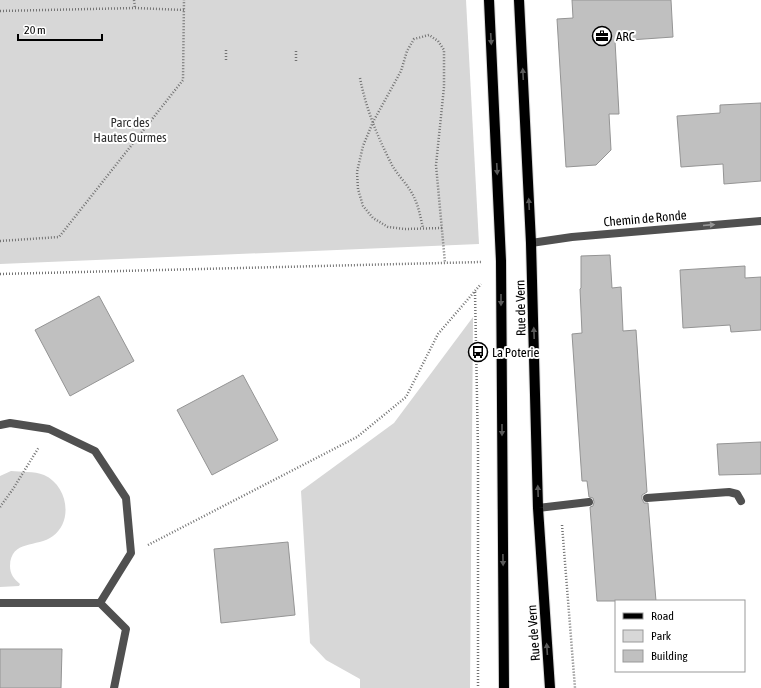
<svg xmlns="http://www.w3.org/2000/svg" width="761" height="688" font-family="'Asap Condensed',sans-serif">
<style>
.green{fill:#d7d7d7}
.building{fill:#c0c0c0;stroke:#949494}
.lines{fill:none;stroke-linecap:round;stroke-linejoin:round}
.primary-casing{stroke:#dbdbdb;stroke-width:12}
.path{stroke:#727272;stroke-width:2.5;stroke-dasharray:1 2;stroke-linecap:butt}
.service{stroke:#505050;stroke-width:8}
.minor{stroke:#505050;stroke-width:8}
.primary{stroke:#000;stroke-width:10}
.oneway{fill:#595959}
.oneway2{fill:#969696}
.labels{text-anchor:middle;stroke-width:4;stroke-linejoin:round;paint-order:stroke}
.poi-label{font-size:13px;fill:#000;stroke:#fff;text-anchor:start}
.park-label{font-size:13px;fill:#2e2e2e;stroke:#fff}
.street-label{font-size:13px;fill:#000;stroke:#fff}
</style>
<rect width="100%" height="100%" fill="#fff"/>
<!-- green -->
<g class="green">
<path d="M0,0H466L479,244L0,264Z"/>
<path d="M473,317L470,688H360V679L326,660L310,643L301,491L394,423Z"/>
<path d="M11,471C21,472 34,471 44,475C67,485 74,520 53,536C37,548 11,539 10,566C10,574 14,579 20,584L19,586L0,587V476Z"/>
</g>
<!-- building -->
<g class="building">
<path d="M572,0H671L673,37L615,41L619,114H609L611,150L596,165L566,167L557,19L573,18Z"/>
<path d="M761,103V181L724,184L723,164L681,167L677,116L720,113V105Z"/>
<path d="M610,255L612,288L621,287L623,331L636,330L647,492L642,495V499L644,503H648L656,601H597L590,507L593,506L594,502L593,498L589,497L587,481H582L572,334L582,333L580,289L581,288V256Z"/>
<path d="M745,266V278L761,277V330L731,332L730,325L683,328L680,270Z"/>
<path d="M99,296L134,361L70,396L35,330Z"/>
<path d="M243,375L278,440L212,475L177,410Z"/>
<path d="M761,442V474L719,475L717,444Z"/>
<path d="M288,542L295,615L221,623L214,549Z"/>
<path d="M0,649H62L61,688H0Z"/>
</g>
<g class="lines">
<defs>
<g id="primary">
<path d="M489,0L501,261L504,688"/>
<path d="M519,0L531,243L538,508L550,688"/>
</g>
</defs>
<!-- primary casing -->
<use href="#primary" class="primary-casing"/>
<!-- path -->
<g class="path">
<path d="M134,0L135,8"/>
<path d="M0,11L135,8L184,10"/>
<path d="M226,60V50"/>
<path d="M296,61V49"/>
<path d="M360,78C366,109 378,138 392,165C397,174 405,182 410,190C418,202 420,215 423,228"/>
<path d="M442,228L405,229L388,227L373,218L363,206L358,189L357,172L363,146L373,122L401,71L407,51L414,39L429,35L438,41L444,50V87L436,165L445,263"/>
<path d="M0,241L59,237L183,80L184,0"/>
<path d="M0,274L481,262"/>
<path d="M475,292L478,449V688"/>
<path d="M0,507L13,489L39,447"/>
<path d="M562,525L575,688"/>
<path d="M148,545L357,437L406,397L438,334L481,284"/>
</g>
<!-- service -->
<g class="service">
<path d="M647,498L729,492L737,494L741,501"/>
<path d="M538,508L589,502"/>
</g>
<!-- minor -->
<g class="minor">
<path d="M531,243L572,237L761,221"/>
<path d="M0,425L10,423L49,429L95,451L126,498L131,553L100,603H0"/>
<path d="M100,603L126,629L114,688"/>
</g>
<!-- primary -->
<use href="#primary" class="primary"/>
</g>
<!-- one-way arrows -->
<defs><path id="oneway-solid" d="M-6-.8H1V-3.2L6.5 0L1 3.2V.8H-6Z"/></defs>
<g class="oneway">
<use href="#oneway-solid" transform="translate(491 39) rotate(87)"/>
<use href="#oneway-solid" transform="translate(523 74) rotate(-93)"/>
<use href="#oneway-solid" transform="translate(497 169) rotate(87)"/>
<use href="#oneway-solid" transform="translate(529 204) rotate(-93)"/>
<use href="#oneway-solid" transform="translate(501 300) rotate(90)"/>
<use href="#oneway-solid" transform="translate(534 333) rotate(-92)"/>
<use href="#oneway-solid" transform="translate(502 430) rotate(90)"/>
<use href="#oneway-solid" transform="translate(538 491) rotate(-92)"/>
<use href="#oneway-solid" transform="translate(503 560) rotate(89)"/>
<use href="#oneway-solid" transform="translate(547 649) rotate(-94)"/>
</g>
<use class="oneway2" href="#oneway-solid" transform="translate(709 225) rotate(-5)"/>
<!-- icons -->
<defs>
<symbol id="office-ring" viewBox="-11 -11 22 22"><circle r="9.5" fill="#fff" stroke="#000" stroke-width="1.5"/><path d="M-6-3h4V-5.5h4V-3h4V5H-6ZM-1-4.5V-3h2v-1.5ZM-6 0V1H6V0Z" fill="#000"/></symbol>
<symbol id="bus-ring" viewBox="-11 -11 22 22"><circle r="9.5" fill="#fff" stroke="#000" stroke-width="1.5"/><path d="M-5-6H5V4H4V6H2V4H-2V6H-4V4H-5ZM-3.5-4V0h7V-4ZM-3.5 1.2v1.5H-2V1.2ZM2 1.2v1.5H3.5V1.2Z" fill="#000"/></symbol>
</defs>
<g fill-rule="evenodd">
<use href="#office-ring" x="591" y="25" width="22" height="22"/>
<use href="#bus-ring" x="467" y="341" width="22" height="22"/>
</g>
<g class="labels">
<!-- poi labels -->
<g class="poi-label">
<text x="616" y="41">ARC</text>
<text x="492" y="357">La Poterie</text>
</g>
<!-- park labels -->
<g class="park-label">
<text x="130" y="127">Parc des<tspan x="130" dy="15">Hautes Ourmes</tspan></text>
</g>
<!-- street labels -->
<g class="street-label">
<text transform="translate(645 218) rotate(-5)" y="5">Chemin de Ronde</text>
<text transform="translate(520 308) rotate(-91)" y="5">Rue de Vern</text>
<text transform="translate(533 633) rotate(-94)" y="5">Rue de Vern</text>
</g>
</g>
<!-- legend -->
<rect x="615" y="600" width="130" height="72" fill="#ffffff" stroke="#999999"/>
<rect x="623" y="613" width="20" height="6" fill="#000000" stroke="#999999"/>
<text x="651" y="620" font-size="12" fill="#000000">Road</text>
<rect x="623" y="630" width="20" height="12" fill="#d7d7d7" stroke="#999999"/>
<text x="651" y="640" font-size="12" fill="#000000">Park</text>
<rect x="623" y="650" width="20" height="12" fill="#c0c0c0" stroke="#999999"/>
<text x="651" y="660" font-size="12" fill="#000000">Building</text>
<!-- scale -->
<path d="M18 34v6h84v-6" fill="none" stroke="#000000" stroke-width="2"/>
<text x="24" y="34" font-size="12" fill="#000000" stroke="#ffffff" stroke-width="3" paint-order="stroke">20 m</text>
</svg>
